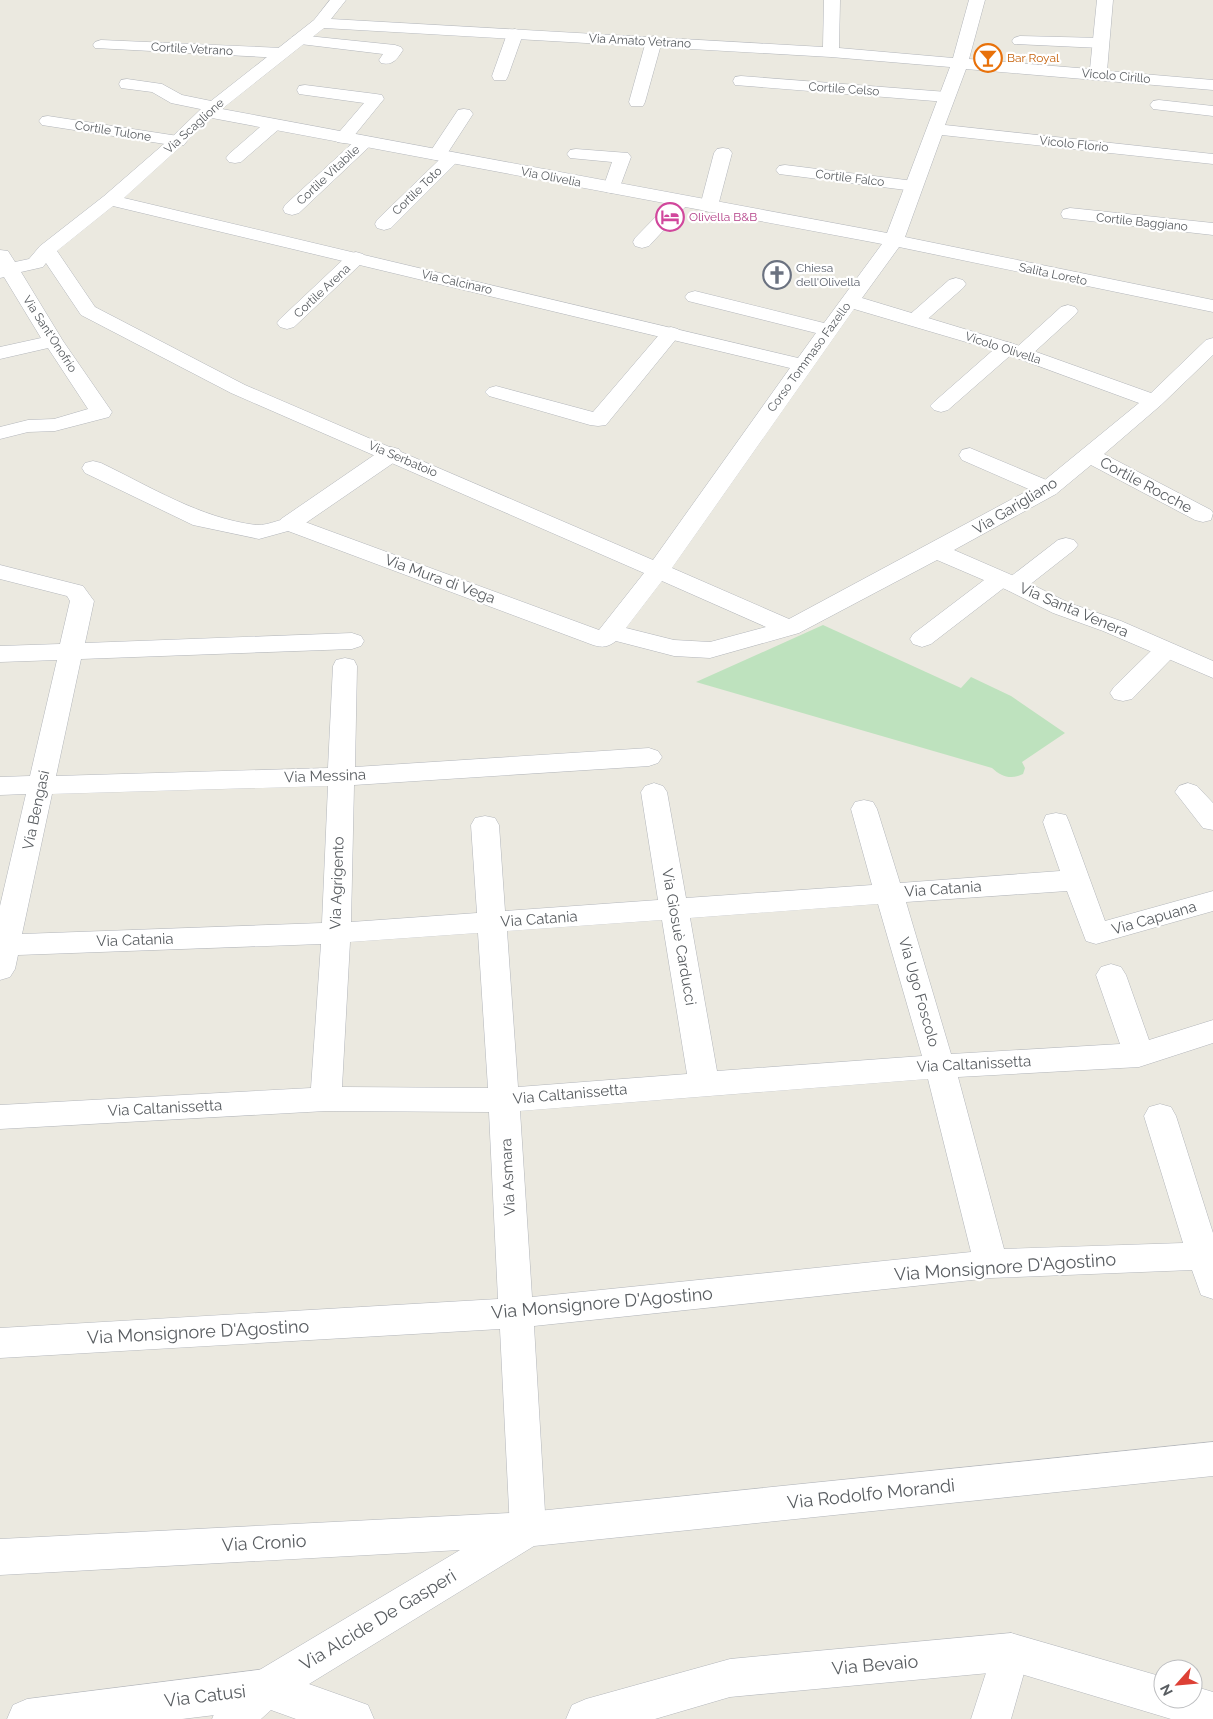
<svg xmlns="http://www.w3.org/2000/svg" width="1213" height="1719" font-family="Raleway,sans-serif">
<style>
.green{fill:#bee2be}
.lines{fill:none;stroke-linecap:round;stroke-linejoin:round}
.lane-casing{stroke:#b3b6bb;stroke-width:1}
.street-casing{stroke:#b3b6bb;stroke-width:1}
.secondary-casing{stroke:#b4b7bc;stroke-width:1}
.lane{fill:#fff;fill-rule:evenodd}
.street{fill:#fff;fill-rule:evenodd}
.secondary{fill:#fff;fill-rule:evenodd}
.labels{text-anchor:middle;stroke-width:4.5;stroke-linejoin:round;paint-order:stroke}
.far-street-label{font-size:12px;fill:#595d61;stroke:#fff}
.far-food-label{font-size:12px;fill:#c56008;stroke:#fff;text-anchor:start}
.far-hotel-label{font-size:12px;fill:#b23c85;stroke:#fff;text-anchor:start}
.far-worship-label{font-size:12px;fill:#5b616d;stroke:#fff;text-anchor:start}
.street-label{font-size:15px;fill:#595d61;stroke:#fff}
.near-street-label{font-size:18px;fill:#595d61;stroke:#fff}
</style>
<rect width="100%" height="100%" fill="#ebe9e0"/>
<!-- green -->
<path class="green" d="M823,625L961,688L971,677L1011,696L1065,733L1022,762L1025,768L1023,774C1011,780 1002,777 992,768L696,682Z"/>
<g class="lines">
<defs>
<g id="lane">
<path d="M515,29L521,31L523,34L508,76L506,80H494L492,76L507,34L509,31Z"/>
<path d="M298,35L395,45L401,47L403,50C397,59 393,66 381,63L379,60L383,54L292,43L290,40L292,37Z"/>
<path d="M654,36L660,38L662,41L645,102L643,106H631L629,102L646,41L648,38Z"/>
<path d="M1020,36L1101,38L1107,40L1109,43L1107,46L1101,48L1014,44L1012,41L1014,38Z"/>
<path d="M101,40L282,48L288,50L290,53L288,56L282,58L95,48L93,45L95,42Z"/>
<path d="M741,76L947,92L953,93L955,97L953,101L947,102L735,85L733,81L735,77Z"/>
<path d="M127,79L162,84L182,95L221,103L224,107L221,111L215,112L171,103L152,92L121,88L119,84L121,80Z"/>
<path d="M305,85L376,94L382,95L384,99L349,142L343,143L337,142L334,138L364,103L299,94L297,90L299,86Z"/>
<path d="M1159,100L1213,106V116L1153,109L1150,105L1153,101Z"/>
<path d="M464,109L470,110L473,114L447,154H457L460,158L457,162L391,228L384,230L377,228L375,224L377,220L439,160L431,159L428,155L458,110Z"/>
<path d="M48,116L178,136L184,137L187,141L184,145L178,146L42,125L39,121L42,117Z"/>
<path d="M273,120L279,121L282,125L279,129L241,162L235,163L229,162L226,158L229,154L267,121Z"/>
<path d="M364,137L370,138L373,142L370,146L299,213L292,215L285,213L283,209L285,205L358,138Z"/>
<path d="M723,148L729,149L732,153L718,206L716,210L709,212L702,210L700,206L714,153L717,149Z"/>
<path d="M576,149L628,153L631,157L618,192L612,193L606,192L603,188L612,162L570,158L567,154L570,150Z"/>
<path d="M785,165L914,181L920,182L923,186L920,190L914,191L779,174L776,170L779,166Z"/>
<path d="M681,195L687,197L690,201L687,205L649,246L642,248L635,246L633,242L635,238L675,197Z"/>
<path d="M1070,208L1213,223V235L1063,218L1061,214L1063,210Z"/>
<path d="M356,252L363,254L366,258L363,262L294,327L287,329L280,327L277,323L280,319L349,254Z"/>
<path d="M956,278L963,280L966,284L963,288L922,324L915,326L908,324L905,320L908,316L949,280Z"/>
<path d="M1068,305L1075,307L1078,311L1075,315L1029,357L1022,359L1015,357L1012,354L948,410L941,412L934,410L930,406L934,402L1000,344L1007,342L1014,344L1017,347L1061,307Z"/>
<path d="M671,327L678,329L681,333L606,425L598,426L590,425L489,396L485,392L489,388L496,386L593,412L664,329Z"/>
<path d="M391,447L399,449L402,454L399,459L297,529L289,531L281,529L278,524L281,519L383,449Z"/>
<path d="M970,448L1056,484L1059,489L1056,494L1048,496L1040,494L962,460L959,455L962,450Z"/>
<path d="M1066,538L1074,540L1078,545L1074,550L1023,590L1015,592L1007,590L1005,587L931,644L922,647L913,644L910,639L913,634L992,574L1000,572L1008,574L1010,577L1058,540Z"/>
<path d="M1166,642L1175,645L1178,650L1175,655L1132,699L1123,701L1114,699L1110,693L1114,687L1157,645Z"/>
</g>
<g id="street">
<path d="M330,0H346L331,19L823,47L824,0H840L839,48L953,58L969,0H985L969,59L1090,69L1097,0H1113L1107,71L1213,80V90L966,69L945,125L1213,154V164L942,135L905,237L1213,300V312L899,247L862,298L1014,344L1151,393L1206,340L1213,338V355L1161,405L1104,454L1211,510L1213,513L1211,520L1203,522L1195,520L1091,465L1056,494L954,550L1023,580L1069,603L1121,621L1213,661V678L1103,631L1053,613L1007,590L937,560L799,633L710,658L674,656L616,641C608,647 603,648 593,645L288,531L259,539L193,525L85,473L82,468L85,463L93,461L101,463C151,487 200,518 256,525C270,526 283,516 297,519L599,630L644,573L231,393L81,315L46,263L43,267L21,272L63,341L112,412L109,417L55,431L28,432L0,439V427L28,420L54,419L88,409L48,348L0,359V347L41,338L4,277L0,278V250L8,251L15,262L29,259L40,246L104,196L172,137L202,108L314,20ZM324,28L831,57L950,67L887,233L222,109ZM212,118L877,243L882,244L824,323L695,291L688,293L685,297L688,301L816,333L798,358L124,198ZM113,206L790,368L653,560L245,385L95,307L57,251ZM854,309L1000,352L1139,403L1040,484L789,619L672,568ZM662,581L766,627L710,642L674,640L626,628Z"/>
<path d="M0,565L83,586L94,601L85,643L352,633L361,636L364,641L361,646L352,649L81,659L56,776L328,768L333,666L336,660L345,658L354,660L357,666L355,767L649,748L658,751L662,757L658,763L649,766L354,785L351,922L477,913L471,825L475,818L485,816L495,818L499,825L505,911L658,900L641,792L645,786L654,783L663,786L667,792L686,898L872,885L851,809L855,802L864,800L873,802L877,809L900,883L1060,871L1043,822L1046,815L1056,813L1066,815L1069,822L1105,921L1213,891V911L1096,944L1086,941L1067,891L906,902L951,1054L1120,1044L1096,975L1101,967L1111,964L1121,967L1126,975L1149,1040L1213,1020V1043L1139,1067L958,1077L1004,1249L1183,1243L1144,1116L1149,1107L1160,1104L1171,1107L1176,1116L1213,1233V1299L1201,1295L1192,1270L991,1278L534,1326L546,1529L541,1541L528,1546L515,1541L510,1529L500,1329L0,1358V1328L498,1299L489,1112L326,1111L0,1129V1105L311,1088L321,944L18,955L15,969L10,977L0,980V906L26,794L0,795V777L30,776L57,660L0,662V646L60,644L70,601L67,596L0,579ZM328,786L322,923L22,934L52,794ZM878,904L922,1056L717,1071L690,918ZM662,920L687,1074L518,1087L507,931ZM478,933L488,1088L342,1087L350,942ZM928,1079L971,1252L532,1297L520,1111Z"/>
<path d="M1188,783L1197,786L1213,803V830L1203,828L1175,792L1179,786Z"/>
<path d="M1011,1633L1025,1639L1030,1652L1011,1719H971L997,1639Z"/>
<path d="M265,1669L279,1675L285,1689L279,1703L265,1709L182,1719H7L13,1705L27,1699Z"/>
</g>
<g id="secondary">
<path d="M1213,1442V1476L534,1546L309,1684L368,1705L374,1719H296L271,1710L261,1719H212L218,1705L251,1675L460,1550L0,1575V1539L528,1512Z"/>
<path d="M1011,1633L1163,1677V1699H1193V1686L1213,1692V1719H1171L1011,1671L730,1697L655,1719H566L572,1705L586,1699L730,1659Z"/>
</g>
</defs>
<!-- lane casing -->
<use href="#lane" class="lane-casing"/>
<!-- street casing -->
<use href="#street" class="street-casing"/>
<!-- secondary casing -->
<use href="#secondary" class="secondary-casing"/>
<!-- lane -->
<use href="#lane" class="lane"/>
<!-- street -->
<use href="#street" class="street"/>
<!-- secondary -->
<use href="#secondary" class="secondary"/>
</g>
<!-- icons -->
<defs>
<symbol id="bar-ring" viewBox="-11 -11 22 22"><circle r="9.5" fill="#fff" stroke="#e8710a" stroke-width="1.5"/><path d="M-6-5H6L.8 .8V4.5H3.5V6h-7V4.5H-.8V.8Z" fill="#e8710a"/></symbol>
<symbol id="hotel-ring" viewBox="-11 -11 22 22"><circle r="9.5" fill="#fff" stroke="#d1479c" stroke-width="1.5"/><path d="M-6-4.5h1.5V1H6V5H4.5V3h-9V5H-6ZM-4 0a1.8 1.8 0 1 1 3.6 0ZM.5 0V-2.5h3Q6-2.5 6 0Z" fill="#d1479c"/></symbol>
<symbol id="church-ring" viewBox="-11 -11 22 22"><circle r="9.5" fill="#fff" stroke="#6b7280" stroke-width="1.5"/><path d="M-1.2-6h2.4v3.5h3.3v2.4h-3.3V6h-2.4V-.1h-3.3v-2.4h3.3Z" fill="#6b7280"/></symbol>
</defs>
<g fill-rule="evenodd">
<use href="#bar-ring" x="972" y="42" width="32" height="32"/>
<use href="#hotel-ring" x="654" y="201" width="32" height="32"/>
<use href="#church-ring" x="761" y="259" width="32" height="32"/>
</g>
<g class="labels">
<!-- far-street labels -->
<g class="far-street-label">
<text transform="translate(640 41) rotate(3)" y="4">Via Amato Vetrano</text>
<text transform="translate(192 49) rotate(3)" y="4">Cortile Vetrano</text>
<text transform="translate(1116 76) rotate(5)" y="4">Vicolo Cirillo</text>
<text transform="translate(844 89) rotate(4)" y="4">Cortile Celso</text>
<text transform="translate(194 126) rotate(-42)" y="4">Via Scaglione</text>
<text transform="translate(113 131) rotate(9)" y="4">Cortile Tulone</text>
<text transform="translate(1074 144) rotate(6)" y="4">Vicolo Florio</text>
<text transform="translate(328 175) rotate(-43)" y="4">Cortile Vitabile</text>
<text transform="translate(551 177) rotate(11)" y="4">Via Olivelia</text>
<text transform="translate(850 178) rotate(7)" y="4">Cortile Falco</text>
<text transform="translate(417 191) rotate(-44)" y="4">Cortile Toto</text>
<text transform="translate(1142 222) rotate(6)" y="4">Cortile Baggiano</text>
<text transform="translate(1053 274) rotate(12)" y="4">Salita Loreto</text>
<text transform="translate(457 282) rotate(13)" y="4">Via Calcinaro</text>
<text transform="translate(322 291) rotate(-43)" y="4">Cortile Arena</text>
<text transform="translate(50 334) rotate(57)" y="4">Via Sant'Onofrio</text>
<text transform="translate(1003 348) rotate(18)" y="4">Vicolo Olivella</text>
<text transform="translate(809 357) rotate(-54)" y="4">Corso Tommaso Fazello</text>
<text transform="translate(403 459) rotate(23)" y="4">Via Serbatoio</text>
</g>
<!-- far-food labels -->
<g class="far-food-label">
<text x="1007" y="62">Bar Royal</text>
</g>
<!-- far-hotel labels -->
<g class="far-hotel-label">
<text x="689" y="221">Olivella B&amp;B</text>
</g>
<!-- far-worship labels -->
<g class="far-worship-label">
<text x="796" y="272">Chiesa<tspan x="796" dy="14">dell'Olivella</tspan></text>
</g>
<!-- street labels -->
<g class="street-label">
<text transform="translate(1146 485) rotate(28)" y="5">Cortile Rocche</text>
<text transform="translate(1015 506) rotate(-31)" y="5">Via Garigliano</text>
<text transform="translate(440 579) rotate(20)" y="5">Via Mura di Vega</text>
<text transform="translate(1074 610) rotate(23)" y="5">Via Santa Venera</text>
<text transform="translate(325 776) rotate(-2)" y="5">Via Messina</text>
<text transform="translate(36 810) rotate(-78)" y="5">Via Bengasi</text>
<text transform="translate(337 883) rotate(-88)" y="5">Via Agrigento</text>
<text transform="translate(943 889) rotate(-4)" y="5">Via Catania</text>
<text transform="translate(1154 918) rotate(-16)" y="5">Via Capuana</text>
<text transform="translate(539 919) rotate(-4)" y="5">Via Catania</text>
<text transform="translate(679 937) rotate(80)" y="5">Via Giosuè Carducci</text>
<text transform="translate(135 940) rotate(-2)" y="5">Via Catania</text>
<text transform="translate(919 992) rotate(74)" y="5">Via Ugo Foscolo</text>
<text transform="translate(974 1064) rotate(-3)" y="5">Via Caltanissetta</text>
<text transform="translate(570 1094) rotate(-5)" y="5">Via Caltanissetta</text>
<text transform="translate(165 1108) rotate(-3)" y="5">Via Caltanissetta</text>
<text transform="translate(508 1177) rotate(-93)" y="5">Via Asmara</text>
</g>
<!-- near-street labels -->
<g class="near-street-label">
<text transform="translate(1005 1267) rotate(-4)" y="6">Via Monsignore D'Agostino</text>
<text transform="translate(602 1303) rotate(-5)" y="6">Via Monsignore D'Agostino</text>
<text transform="translate(198 1332) rotate(-3)" y="6">Via Monsignore D'Agostino</text>
<text transform="translate(871 1494) rotate(-6)" y="6">Via Rodolfo Morandi</text>
<text transform="translate(264 1543) rotate(-3)" y="6">Via Cronio</text>
<text transform="translate(378 1620) rotate(-31)" y="6">Via Alcide De Gasperi</text>
<text transform="translate(875 1665) rotate(-5)" y="6">Via Bevaio</text>
<text transform="translate(205 1696) rotate(-7)" y="6">Via Catusi</text>
</g>
</g>
<!-- north arrow -->
<g transform="translate(1178 1684) rotate(243)"><circle r="24" fill="#ffffff" stroke="#bdbec0"/>
<path d="M0-4L9 19L0 12L-9 19Z" fill="#dd4035"/>
<text y="-8" font-size="14" font-weight="bold" text-anchor="middle" fill="#595d61">N</text>
</g>
</svg>
